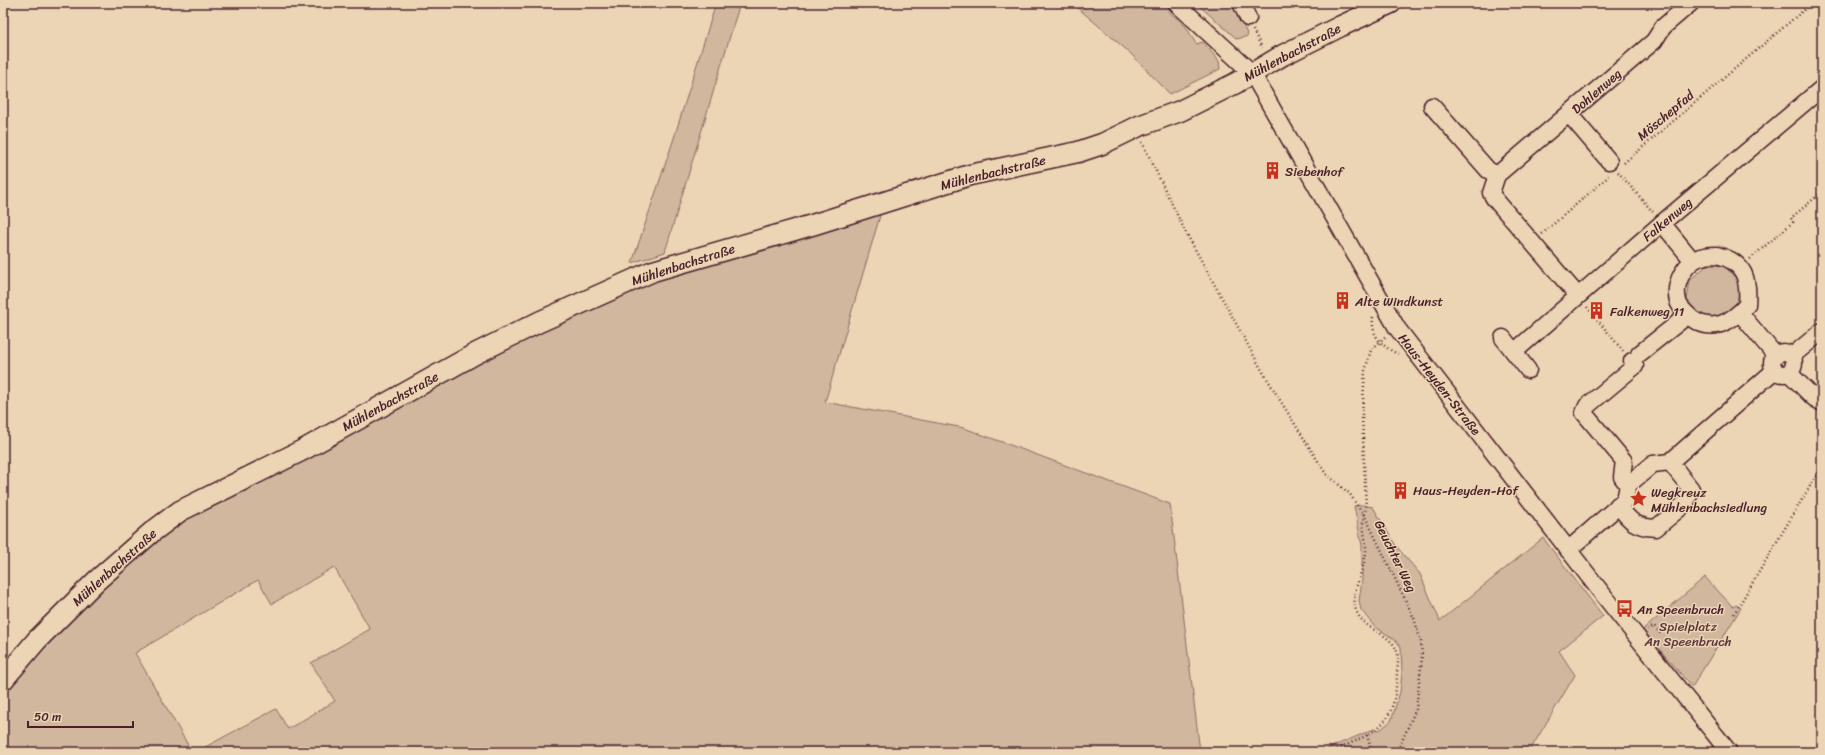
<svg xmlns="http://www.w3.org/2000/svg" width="1825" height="755" font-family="Sriracha,sans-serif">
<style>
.green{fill:#d0b79e;stroke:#8d6b64}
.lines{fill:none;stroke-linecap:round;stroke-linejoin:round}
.minor-casing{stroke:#4a1f2b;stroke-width:19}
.tertiary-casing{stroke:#4a1f2b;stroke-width:23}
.path{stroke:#4a1f2b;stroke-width:2.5;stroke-dasharray:1 3;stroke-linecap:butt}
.minor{stroke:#ebd5b4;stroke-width:16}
.tertiary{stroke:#ebd5b4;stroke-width:20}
.labels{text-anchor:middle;stroke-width:3;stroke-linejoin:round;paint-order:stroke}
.street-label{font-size:13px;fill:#4a1f2b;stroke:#ebd5b4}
.poi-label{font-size:13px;fill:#4a1f2b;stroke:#ebd5b4;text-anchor:start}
.park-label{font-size:13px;fill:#5e363c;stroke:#ebd5b4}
</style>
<rect width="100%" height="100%" fill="#ebd5b4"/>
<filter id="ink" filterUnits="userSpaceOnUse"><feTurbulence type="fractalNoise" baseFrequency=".025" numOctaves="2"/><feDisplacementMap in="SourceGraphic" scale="8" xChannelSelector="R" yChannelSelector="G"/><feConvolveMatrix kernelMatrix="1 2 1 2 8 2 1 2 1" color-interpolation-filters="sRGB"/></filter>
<g filter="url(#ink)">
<!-- green -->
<g class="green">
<path d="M716,3H740L665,252L632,263L674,138Z"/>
<path d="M1072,3H1160L1186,27L1196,44L1203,42L1219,61L1220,69L1170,94L1129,52Z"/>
<path d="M1196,3H1233L1248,36L1237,39Z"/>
<path d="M882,209L825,402L964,428L1170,504L1200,752H196L276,709L288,729L335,701L311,663L370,629L334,567L272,604L258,580L135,653L192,752H3V690L10,680L41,644L178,519L618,291Z"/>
<path d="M1707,265L1725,266L1739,282L1738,301L1722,317L1701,316L1687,300L1690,280Z"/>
<path d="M1362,505L1373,507L1396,546L1420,574L1440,621L1543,538L1603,616L1559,651L1575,675L1529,752H1320L1374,729L1380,730L1391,721L1400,692L1402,673L1401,647L1394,639L1374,626L1361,610L1359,601L1362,580V546L1354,506Z"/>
<path d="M1705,577L1733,607L1736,605L1741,608L1692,687L1643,630Z"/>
</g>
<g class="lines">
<defs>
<g id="minor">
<path d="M1176,3L1252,73L1397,328L1601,592L1729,752"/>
<path d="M1241,3L1248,18"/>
<path d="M1432,106L1488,170L1497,175"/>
<path d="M1569,114L1609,161"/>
<path d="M1662,223L1693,261"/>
<path d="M1717,255C1745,262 1749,279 1747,305C1731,322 1713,334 1691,318C1687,314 1679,307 1678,301C1673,283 1686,259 1705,256C1709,255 1713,255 1717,255Z"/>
<path d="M1578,296L1494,198L1491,193L1497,175L1654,41L1663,27L1691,3"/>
<path d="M1740,313L1776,356"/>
<path d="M1503,338L1528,370"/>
<path d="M1514,352L1662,223L1822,88"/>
<circle cx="1783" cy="363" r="11"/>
<path d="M1639,354L1688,315"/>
<path d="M1792,356L1822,331"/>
<path d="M1789,373L1814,398L1822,403"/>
<path d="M1628,485L1622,477L1624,461L1584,413L1587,406L1635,366L1632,361"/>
<path d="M1618,505C1630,522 1636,527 1656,528L1686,503L1691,489L1670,462"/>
<path d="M1568,550L1625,500L1628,485L1653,464L1670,462L1775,370"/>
</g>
<path id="tertiary" d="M3,680L37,640L96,581L152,532L180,511L303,450L475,354L539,322L653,271L812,225L970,175L1078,152L1102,144L1139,126L1180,111L1236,83L1283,55L1341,26L1391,3"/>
</defs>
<!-- minor casing -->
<use href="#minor" class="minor-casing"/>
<!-- tertiary casing -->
<use href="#tertiary" class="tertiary-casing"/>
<!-- path -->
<g class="path">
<path d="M1253,30L1262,48"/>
<path d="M1142,142L1184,229L1260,367L1283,405L1326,474L1350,494L1358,507L1364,514C1361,527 1367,539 1366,553C1364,571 1350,592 1356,610C1363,629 1383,631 1393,644C1400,653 1398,663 1397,674C1395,729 1376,731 1331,752"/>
<path d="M1624,163L1812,3"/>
<path d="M1618,172L1653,212"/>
<path d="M1542,234L1609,176"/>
<path d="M1750,259L1793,222L1791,218L1822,192"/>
<path d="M1587,307L1623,351"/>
<path d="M1373,317C1371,336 1381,346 1398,354"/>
<path d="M1385,337L1371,350L1365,371L1362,415L1366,508L1364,514L1414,618L1421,642L1422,657L1416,709L1397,752"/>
<path d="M1734,614L1822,466"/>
<path d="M1648,630L1654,626L1661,634"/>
<path d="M1367,735L1372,752"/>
</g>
<!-- minor -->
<use href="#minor" class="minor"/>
<!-- tertiary -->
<use href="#tertiary" class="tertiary"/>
</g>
</g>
<!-- icons -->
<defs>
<symbol id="building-bare" viewBox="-9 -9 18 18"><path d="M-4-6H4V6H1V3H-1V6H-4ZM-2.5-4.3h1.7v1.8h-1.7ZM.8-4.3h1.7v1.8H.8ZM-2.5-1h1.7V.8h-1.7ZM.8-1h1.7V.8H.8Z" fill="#c8321e" stroke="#ebd5b4" stroke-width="2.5" paint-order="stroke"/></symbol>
<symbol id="sight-bare" viewBox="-9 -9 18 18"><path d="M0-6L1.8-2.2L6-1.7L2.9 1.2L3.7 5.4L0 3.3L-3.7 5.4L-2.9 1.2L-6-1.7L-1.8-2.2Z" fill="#c8321e" stroke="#ebd5b4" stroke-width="2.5" paint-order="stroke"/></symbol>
<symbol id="bus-bare" viewBox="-9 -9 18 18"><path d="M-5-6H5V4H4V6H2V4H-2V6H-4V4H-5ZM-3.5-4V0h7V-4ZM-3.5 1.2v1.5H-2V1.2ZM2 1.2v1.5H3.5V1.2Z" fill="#c8321e" stroke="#ebd5b4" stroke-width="2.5" paint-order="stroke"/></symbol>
</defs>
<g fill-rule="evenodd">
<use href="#building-bare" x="1260" y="158" width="25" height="25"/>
<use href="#building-bare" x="1330" y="288" width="25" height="25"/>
<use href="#building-bare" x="1584" y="298" width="25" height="25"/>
<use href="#building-bare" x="1388" y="478" width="25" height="25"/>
<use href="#sight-bare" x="1626" y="486" width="25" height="25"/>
<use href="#bus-bare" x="1612" y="596" width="25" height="25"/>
</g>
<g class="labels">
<!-- street labels -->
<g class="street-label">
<text transform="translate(1292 52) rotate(-28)" y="5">Mühlenbachstraße</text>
<text transform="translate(1596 91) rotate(-41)" y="5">Dohlenweg</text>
<text transform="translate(1665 115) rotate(-40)" y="5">Möschepfad</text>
<text transform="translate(993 172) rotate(-14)" y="5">Mühlenbachstraße</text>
<text transform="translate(1667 219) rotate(-40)" y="5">Falkenweg</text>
<text transform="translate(683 264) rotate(-18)" y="5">Mühlenbachstraße</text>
<text transform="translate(1440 384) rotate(52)" y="5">Haus-Heyden-Straße</text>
<text transform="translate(390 401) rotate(-29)" y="5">Mühlenbachstraße</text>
<text transform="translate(1396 556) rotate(64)" y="5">Geuchter Weg</text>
<text transform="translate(114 567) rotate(-42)" y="5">Mühlenbachstraße</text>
</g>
<!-- poi labels -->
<g class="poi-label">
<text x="1285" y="176">Siebenhof</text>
<text x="1355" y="306">Alte Windkunst</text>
<text x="1610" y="316">Falkenweg 11</text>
<text x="1413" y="495">Haus-Heyden-Hof</text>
<text x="1651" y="497">Wegkreuz<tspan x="1651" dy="15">Mühlenbachsiedlung</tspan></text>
<text x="1637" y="614">An Speenbruch</text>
</g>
<!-- park labels -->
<g class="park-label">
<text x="1688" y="631">Spielplatz<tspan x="1688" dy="15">An Speenbruch</tspan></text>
</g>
</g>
<!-- margin -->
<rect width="1825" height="755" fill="none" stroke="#ebd5b4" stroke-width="16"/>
<rect x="8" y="8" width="1809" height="739" fill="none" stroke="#4a1f2b" stroke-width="1.5" filter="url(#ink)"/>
<!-- scale -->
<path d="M28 721v6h105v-6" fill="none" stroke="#4a1f2b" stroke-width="2"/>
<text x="34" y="721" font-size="12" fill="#4a1f2b" stroke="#ebd5b4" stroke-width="3" paint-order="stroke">50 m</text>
</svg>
